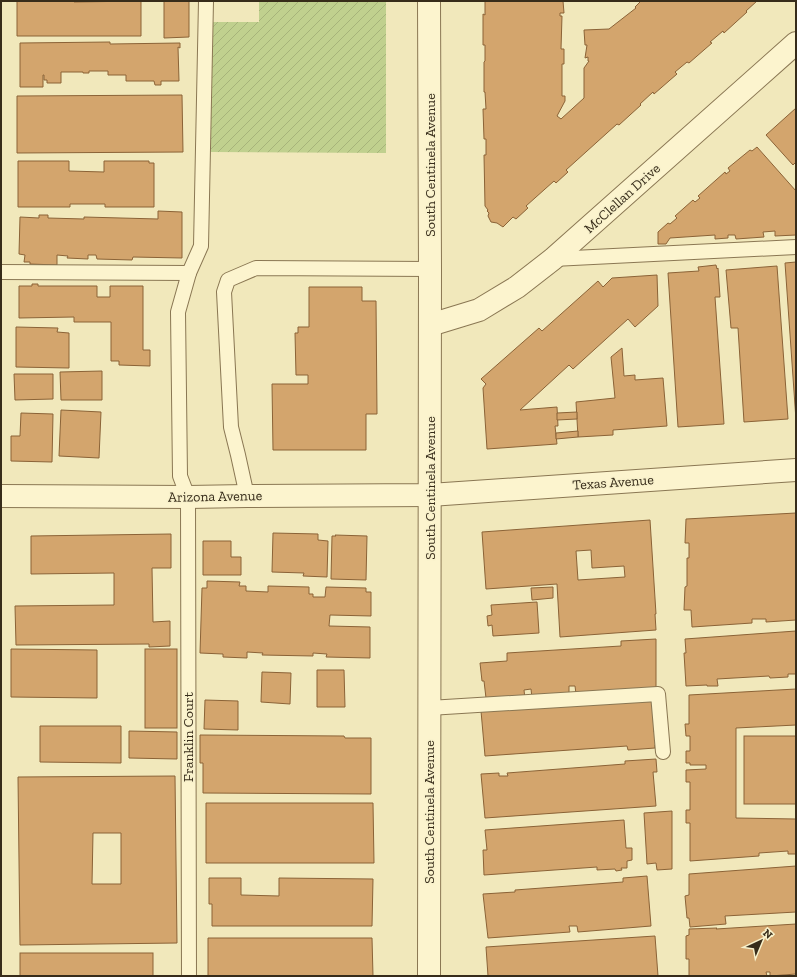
<svg xmlns="http://www.w3.org/2000/svg" width="797" height="977" font-family="'Zilla Slab',serif">
<style>
.garden{fill:url(#garden-furrows)}
.building{fill:#d3a56d;stroke:#8b6337;fill-rule:evenodd}
.lines{fill:none;stroke-linecap:round;stroke-linejoin:round}
.service-casing{stroke:#8a7753;stroke-width:16}
.minor-casing{stroke:#8a7753;stroke-width:24}
.service{stroke:#fcf4ce;stroke-width:14}
.minor{stroke:#fcf4ce;stroke-width:22}
.labels{text-anchor:middle;stroke-width:3;stroke-linejoin:round;paint-order:stroke}
.street-label{font-size:14px;fill:#372c1a;stroke:#f8f1cb}
</style>
<defs>
<pattern id="garden-furrows" width="10" height="10" patternUnits="userSpaceOnUse"><rect width="10" height="10" fill="#c0d08e"/><path d="M-1 1l2-2M0 10L10 0M9 11l2-2" fill="none" stroke="#a6b37a"/></pattern>
</defs>
<rect width="100%" height="100%" fill="#f1e8bb"/>
<!-- garden -->
<path class="garden" d="M259,1H386V153L211,152V22H259Z"/>
<!-- building -->
<g class="building">
<path d="M17,1H74V2L141,1V36H17Z"/>
<path d="M164,1H189V37L164,38Z"/>
<path d="M485,1H563L564,13H560V16H562L561,49H564V64H562V96H565V101L557,116L561,119L584,98V68L589,61H588V57L585,58L587,45H585L584,30L609,29L636,8L635,7L641,1H757L746,11L747,12L724,33L723,31L710,42L712,43L689,63L687,62L675,72L677,74L654,94L653,92L640,104L641,105L619,125L617,124L566,170L568,172L556,183L554,181L526,206L528,208L516,219L513,217L503,227L497,223L491,222L488,216L489,213L487,211L488,210L485,206L484,155H486V139H484L483,109H486L485,92H484V62L485,61V45H483V14L485,15Z"/>
<path d="M110,42V44L180,43V48L178,47L179,81H161V85H155L154,81H126V75H108V71H89V73H83V72H61V83H47V80H44V75H43V87H20V43Z"/>
<path d="M182,95L183,152L17,153V96Z"/>
<path d="M796,108V164L795,163L793,165L766,135Z"/>
<path d="M757,147L796,191V235L775,236V231L763,232L764,237L736,239L735,235H728V238L715,239V235L670,238L666,244H658V232L668,223L670,224L677,218L675,216L693,200L695,202L700,198L698,196L725,172L726,174L730,171L728,168L750,150L752,151Z"/>
<path d="M18,161H69V171L104,172V161H149V163H154V207H105V204H70V207H18Z"/>
<path d="M158,211L182,212V258L133,257L132,260L97,259L96,255H88V259L67,258L68,256L57,255V265L30,264V262H24L25,255L19,254L20,217L39,218V215H48V218L84,219V217L158,219Z"/>
<path d="M796,262V420L785,263Z"/>
<path d="M716,265L717,269L718,268L720,297H715L724,424L678,427L668,273L699,271L698,267Z"/>
<path d="M777,266L788,419L744,422L738,328H731L726,270Z"/>
<path d="M657,275L658,306L635,327L628,319L573,369L569,365L520,410L557,407L558,426H555L557,444L487,449L483,388L486,384L481,379L539,328L542,331L598,281L603,287L612,278Z"/>
<path d="M32,284H38V286H97V297H110V286H143V350H150V366L119,365V361H111V322H74V317L19,318V286H32Z"/>
<path d="M309,287H362V301H376L377,414H366V450H273L272,384H308V375H296L295,333H298V327H309Z"/>
<path d="M16,327L58,328L57,332L69,333V368L16,367Z"/>
<path d="M622,348L624,376L635,375V380L663,378L667,426L613,430V435L578,437L576,402L615,398L611,357Z"/>
<path d="M102,371V400H61L60,372Z"/>
<path d="M14,374H53V399L15,400Z"/>
<path d="M61,410L101,412L99,458L59,456Z"/>
<path d="M577,412V419L557,420V413Z"/>
<path d="M21,413L53,414L52,462L11,461V436H20Z"/>
<path d="M578,431V437L556,439V433Z"/>
<path d="M796,513V620L766,622V619H752V623L692,627L691,610H684L685,587L687,586V558H689V543H685L686,519Z"/>
<path d="M650,520L656,614H655L656,630L560,637L557,584L486,589L482,532ZM591,550L592,568L624,566L625,577L578,580L576,551Z"/>
<path d="M273,533L318,534V540L328,541L327,577L303,576L304,573L272,572Z"/>
<path d="M171,534V568H152L153,622L170,621V646L149,647V644L16,645L15,606L114,605V573L31,574V536Z"/>
<path d="M335,535L367,536L366,580L331,579L332,536H336Z"/>
<path d="M203,541H231V557H241V575H203Z"/>
<path d="M207,581L240,582L239,586H246V591L268,592V586L309,587V594H313V597H325L326,587L366,588V592H371V616L330,615L329,626L370,627V658L326,657L327,654L313,653V656L262,655L263,653L247,652V658L223,657V654L200,653L202,588H207Z"/>
<path d="M553,587V598L532,600L531,588Z"/>
<path d="M537,602L539,633L493,636L492,625L488,626L487,616L492,615L491,605Z"/>
<path d="M796,631V674H788V677L770,678L769,676L717,679L718,686H707V685L686,686L684,653H686L685,639Z"/>
<path d="M656,639V689L576,694L575,686H569V695L532,698L531,689L524,690L525,699L486,698L484,681H482L480,663L507,661V653L621,646V641Z"/>
<path d="M11,649L97,650V698L11,697Z"/>
<rect x="145" y="649" width="32" height="79"/>
<path d="M317,670H344L345,707H317Z"/>
<path d="M262,672L291,673L290,704L261,702Z"/>
<path d="M796,689V725L736,728V818L796,819V854H788V851L759,853V856L690,861V823H686V810H690V782H686V770L706,769V765H690V763H686V751H690V736H686L685,724H689V695Z"/>
<path d="M652,699L654,732H658L659,745H655V748L628,750L627,746L485,756L481,711Z"/>
<path d="M205,700L238,701V730L204,729Z"/>
<path d="M40,726H121V763L40,762Z"/>
<path d="M129,731L177,732V759L129,758Z"/>
<path d="M200,735L344,736L345,738H371V794L203,793V763H200Z"/>
<rect x="744" y="736" width="52" height="68"/>
<path d="M656,759L657,772H653L656,806L485,818L481,774L499,773V776H508L507,773L625,764V761Z"/>
<path d="M175,776L177,943L20,945L18,777ZM93,833H121V884H92Z"/>
<path d="M206,803H373L374,863H206Z"/>
<path d="M672,811V869L657,870L656,863L647,864L644,813Z"/>
<path d="M624,820L626,848H632V860L627,861V868H621L622,870L616,871L615,869L597,870V867L484,875L483,850H487L485,830Z"/>
<path d="M796,866V912L725,916L726,924L690,927L689,918H687L685,896L689,895V874Z"/>
<path d="M647,876L651,926L578,932L577,926H569L570,932L488,938L483,894L515,892V890L623,882V878Z"/>
<path d="M209,878H241V895L279,896V878L373,879L372,926H212V904H209Z"/>
<path d="M796,924V974L770,976V972H766L767,976H689V959H686V936L689,935V929L717,928L716,929Z"/>
<path d="M655,936L658,976H488L486,947Z"/>
<path d="M208,938H372L373,976H208Z"/>
<rect x="20" y="953" width="133" height="23"/>
</g>
<g class="lines">
<defs>
<g id="service">
<path d="M553,259L796,247"/>
<path d="M1,272L189,273"/>
<path d="M247,496L238,455L231,427L224,292L228,280L256,268L430,269"/>
<path d="M429,708L658,694L663,752"/>
<path d="M189,976L188,497L180,476L178,312L189,273L201,246L206,1"/>
</g>
<g id="minor">
<path d="M429,1L430,269L429,976"/>
<path d="M430,325L479,310L517,287L553,259L796,43"/>
<path d="M1,496L188,497L247,496L430,495L796,470"/>
</g>
</defs>
<!-- service casing -->
<use href="#service" class="service-casing"/>
<!-- minor casing -->
<use href="#minor" class="minor-casing"/>
<!-- service -->
<use href="#service" class="service"/>
<!-- minor -->
<use href="#minor" class="minor"/>
</g>
<g class="labels">
<!-- street labels -->
<g class="street-label">
<text transform="translate(430 165) rotate(-90)" y="5">South Centinela Avenue</text>
<text transform="translate(622 198) rotate(-42)" y="5">McClellan Drive</text>
<text transform="translate(613 482) rotate(-4)" y="5">Texas Avenue</text>
<text transform="translate(430 488) rotate(-90)" y="5">South Centinela Avenue</text>
<text transform="translate(215 496) rotate(-1)" y="5">Arizona Avenue</text>
<text transform="translate(188 737) rotate(-90)" y="5">Franklin Court</text>
<text transform="translate(429 812) rotate(-90)" y="5">South Centinela Avenue</text>
</g>
</g>
<!-- border -->
<rect width="797" height="977" fill="none" stroke="#372c1a" stroke-width="4"/>
<!-- north arrow -->
<g transform="translate(761 941) rotate(44)" stroke="#f8f1cb" stroke-width="3" paint-order="stroke">
<path d="M0-3L7 15L0 10L-7 15Z" fill="#372c1a"/>
<text y="-6" font-size="11" font-weight="bold" text-anchor="middle" fill="#372c1a">N</text>
</g>
</svg>
